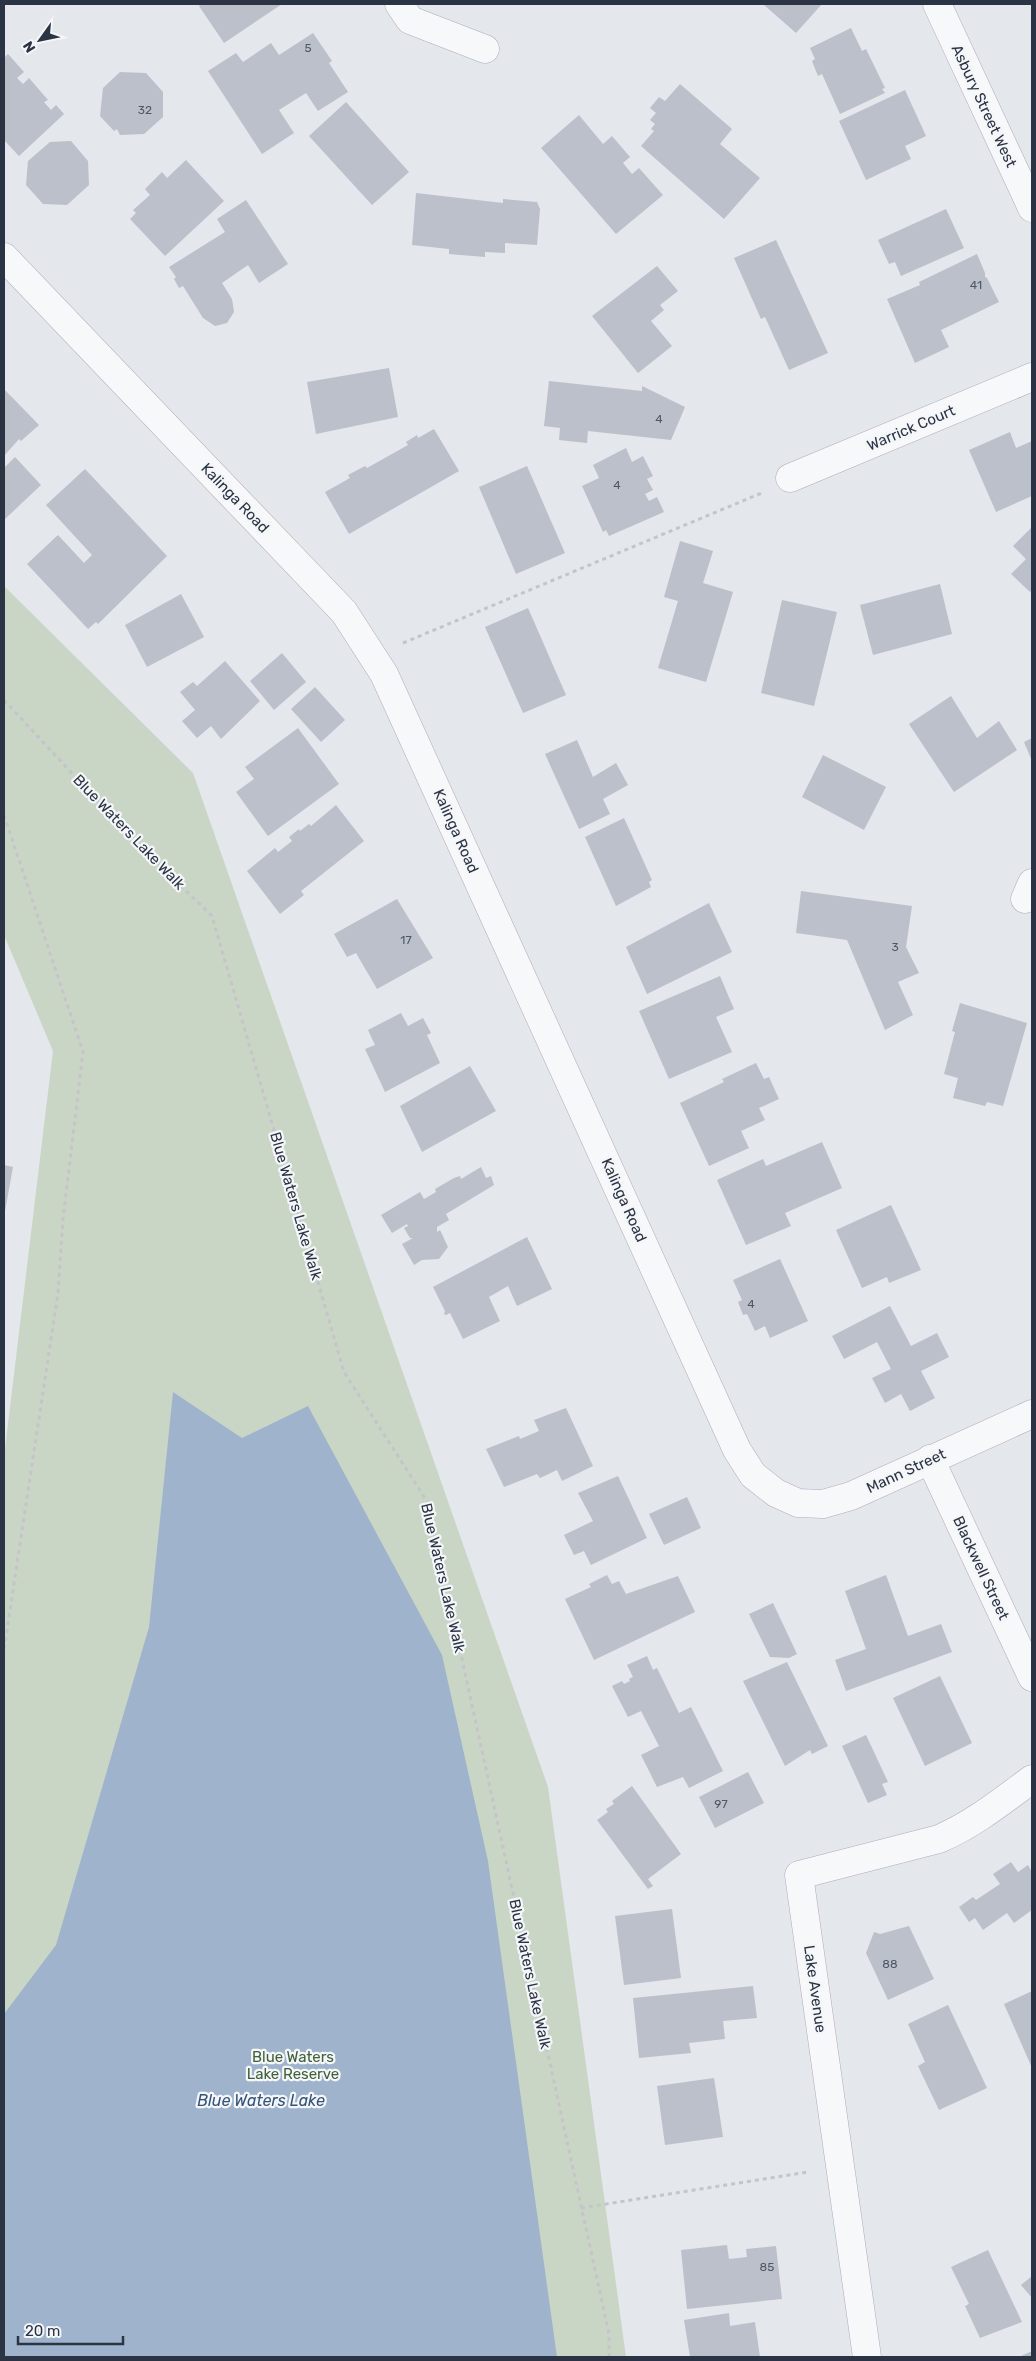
<svg xmlns="http://www.w3.org/2000/svg" width="1036" height="2361" font-family="Rubik,sans-serif">
<style>
.green{fill:#c9d6c5}
.water{fill:#9fb4cc}
.building{fill:#bbc0ca}
.lines{fill:none;stroke-linecap:round;stroke-linejoin:round}
.minor-casing{stroke:#a9aeb7;stroke-width:29}
.path{stroke:#c2c5cb;stroke-width:3;stroke-dasharray:4 4;stroke-linecap:butt}
.minor{stroke:#f7f8fa;stroke-width:28}
.labels{text-anchor:middle;stroke-width:4.5;stroke-linejoin:round;paint-order:stroke}
.number-label{font-size:12px;fill:#4f5766}
.street-label{font-size:15px;fill:#2b3445;stroke:#f4f6f9}
.park-label{font-size:15px;fill:#3f6138;stroke:#f4f6f9}
.water-label{font-size:16px;font-style:italic;fill:#34527a;stroke:#f4f6f9}
</style>
<rect width="100%" height="100%" fill="#e4e7ec"/>
<!-- green -->
<path class="green" d="M4,586L193,773L548,1787L626,2357H4V1457L53,1051L4,935Z"/>
<!-- water -->
<path class="water" d="M173,1392L242,1438L308,1406L442,1655L488,1861L557,2357H4V2014L56,1945L149,1627Z"/>
<!-- building -->
<g class="building">
<path d="M202,4H282L224,43L199,6Z"/>
<path d="M763,4H822L796,33Z"/>
<path d="M851,28L862,51L866,49L885,88L882,89L885,93L840,114L822,74L818,76L812,61L815,59L810,48Z"/>
<path d="M313,33L332,61L329,63L348,92L318,111L306,93L279,110L294,133L262,154L208,71L236,53L243,62L271,43L279,55Z"/>
<path d="M8,54L24,72L17,78L23,84L29,78L48,100L44,102L51,110L56,105L64,114L19,156L4,140V58Z"/>
<path d="M120,72L146,73L163,92V117L144,134L120,135L117,129L114,131L100,116L103,88Z"/>
<path d="M680,84L732,129L720,144L760,178L724,219L641,146L654,131L651,129L655,124L650,120L656,113L650,108L659,97L665,101Z"/>
<path d="M905,90L926,136L905,146L911,159L866,180L839,121Z"/>
<path d="M346,102L409,172L372,205L309,136Z"/>
<path d="M579,115L603,144L612,136L630,157L623,163L632,174L639,168L663,195L616,234L541,148Z"/>
<path d="M71,141L88,161L89,185L67,205L43,204L26,185L28,161L50,142Z"/>
<path d="M186,160L224,201L165,256L130,219L136,213L133,210L150,195L145,189L162,172L167,178Z"/>
<path d="M416,193L503,203V199L537,202L540,209L537,245L505,243V253L485,252V257L449,254V249L412,245Z"/>
<path d="M246,200L288,264L259,283L248,265L222,283L232,299L234,312L227,323L215,326L203,318L183,286L179,288L174,279L176,277L169,267L225,232L217,219Z"/>
<path d="M946,209L964,248L901,276L895,262L889,264L878,240Z"/>
<path d="M776,240L828,353L789,370L765,317L761,319L734,258Z"/>
<path d="M977,254L985,273V277L987,278L999,302L941,330L949,347L915,363L887,299L920,285L919,282Z"/>
<path d="M657,266L678,291L660,305L664,310L651,321L672,346L638,373L592,316Z"/>
<path d="M389,368L398,417L316,434L307,382Z"/>
<path d="M549,381L642,391V386L685,407L671,440L588,431L587,443L559,440L560,428L544,426Z"/>
<path d="M4,389L39,425L21,441L19,439L4,456Z"/>
<path d="M434,429L459,471L349,534L325,492L350,478L348,475L365,466L367,468L408,445L406,442L417,435L418,438Z"/>
<path d="M1010,432L1016,448L1032,441V496L996,512L969,450Z"/>
<path d="M626,448L632,462L643,456L653,476L647,479L653,490L645,494L649,501L657,497L664,512L609,536L606,530L603,532L582,486L599,478L593,465Z"/>
<path d="M15,457L41,485L5,519L4,468Z"/>
<path d="M527,466L565,553L516,574L479,487Z"/>
<path d="M85,469L167,556L98,624L96,622L88,629L27,564L58,535L84,563L92,555L46,505Z"/>
<path d="M1032,527V590L1030,592L1011,574L1026,559L1013,546Z"/>
<path d="M680,541L713,551L703,583L733,592L706,682L658,668L678,601L664,597Z"/>
<path d="M940,584L952,634L873,655L860,605Z"/>
<path d="M181,594L204,637L147,667L125,625Z"/>
<path d="M782,600L837,612L814,706L761,693Z"/>
<path d="M528,608L566,695L523,713L485,627Z"/>
<path d="M282,653L306,682L274,710L250,681Z"/>
<path d="M225,661L260,701L221,739L211,726L197,738L182,721L195,710L180,692L193,682L197,686Z"/>
<path d="M315,687L345,720L321,742L291,709Z"/>
<path d="M951,696L977,738L999,721L1017,750L954,792L909,724Z"/>
<path d="M298,728L339,784L268,836L236,792L254,779L245,767Z"/>
<path d="M1032,738V761L1024,742Z"/>
<path d="M577,740L593,777L616,763L628,785L603,799L610,814L579,829L545,754Z"/>
<path d="M823,755L886,787L864,830L802,797Z"/>
<path d="M336,805L364,841L301,891L304,895L280,914L247,871L275,848L278,852L292,841L289,837L299,829L300,831L309,824L311,826Z"/>
<path d="M624,818L652,880L649,882L651,887L616,906L585,837Z"/>
<path d="M801,891L912,906L906,947L919,973L898,982L913,1015L885,1030L847,940L796,933Z"/>
<path d="M397,899L433,958L377,989L356,953L347,957L334,934Z"/>
<path d="M709,903L732,952L647,994L626,947Z"/>
<path d="M720,976L734,1009L716,1017L732,1052L669,1079L639,1011Z"/>
<path d="M960,1003L1027,1023L1003,1106L987,1102L985,1106L953,1098L958,1078L944,1074L955,1032L952,1031Z"/>
<path d="M401,1013L408,1026L423,1018L431,1033L427,1035L440,1063L385,1092L365,1049L375,1045L368,1030Z"/>
<path d="M756,1063L764,1079L769,1077L779,1099L759,1108L765,1120L741,1131L749,1148L709,1166L680,1103L724,1082L722,1079Z"/>
<path d="M470,1066L496,1111L422,1152L400,1106Z"/>
<path d="M822,1142L842,1188L785,1213L791,1226L746,1245L717,1180L763,1159L766,1166Z"/>
<path d="M4,1165L13,1167L5,1211H4Z"/>
<path d="M481,1167L486,1178L491,1176L494,1185L446,1214L449,1220L437,1227V1232L440,1230L448,1247L439,1259L422,1260L414,1265L402,1244L413,1238H410L404,1228L408,1226L407,1224L392,1233L381,1215L420,1192L424,1199L436,1192L435,1189L454,1178L460,1176L461,1179Z"/>
<path d="M891,1205L921,1270L889,1283L887,1277L862,1288L836,1230Z"/>
<path d="M527,1237L552,1289L517,1306L508,1286L489,1297L500,1321L463,1339L450,1313L446,1315L444,1314L445,1311L433,1287Z"/>
<path d="M780,1259L808,1321L770,1338L765,1326L755,1331L747,1314L743,1315L738,1302L742,1300L733,1280Z"/>
<path d="M890,1306L911,1346L937,1333L949,1357L921,1371L935,1398L910,1411L901,1394L885,1403L872,1378L891,1369L877,1342L844,1359L832,1336Z"/>
<path d="M566,1408L593,1466L562,1481L557,1470L540,1478L537,1474L504,1487L486,1449L519,1436L520,1439L539,1431L534,1420Z"/>
<path d="M618,1476L647,1538L591,1565L584,1551L574,1555L564,1535L593,1521L578,1493Z"/>
<path d="M687,1497L701,1528L664,1545L649,1514Z"/>
<path d="M607,1575L612,1584L619,1581L626,1594L678,1576L695,1612L594,1660L565,1599L591,1587L589,1584Z"/>
<path d="M886,1575L908,1636L941,1624L952,1652L846,1691L835,1660L866,1649L845,1591Z"/>
<path d="M773,1603L797,1654L789,1658L770,1657L749,1614Z"/>
<path d="M647,1656L653,1670L657,1668L679,1713L691,1707L723,1771L689,1788L683,1777L657,1787L641,1755L659,1746L641,1711L628,1717L612,1686L622,1681L624,1684L630,1681L629,1679L633,1677L627,1665Z"/>
<path d="M787,1662L828,1746L812,1754L810,1750L785,1766L743,1681Z"/>
<path d="M940,1676L972,1743L925,1766L893,1698Z"/>
<path d="M866,1735L888,1782L882,1784L887,1795L868,1803L842,1746Z"/>
<path d="M748,1772L764,1803L715,1828L699,1797Z"/>
<path d="M632,1786L681,1854L648,1879L653,1886L648,1889L597,1820L608,1812L606,1809L614,1804L612,1801Z"/>
<path d="M1011,1862L1018,1872L1028,1865L1032,1872V1910L1014,1923L1007,1913L983,1930L975,1918L969,1922L959,1907L973,1897L976,1900L1000,1884L993,1874Z"/>
<path d="M672,1909L681,1978L624,1985L615,1916Z"/>
<path d="M909,1926L934,1979L888,2000L866,1953L874,1932L880,1934Z"/>
<path d="M753,1986L757,2018L723,2021L725,2039L689,2043L691,2053L639,2058L633,1998Z"/>
<path d="M1032,1991V2068L1004,2004Z"/>
<path d="M948,2005L987,2088L939,2110L918,2066L925,2062L908,2024Z"/>
<path d="M714,2078L723,2137L665,2145L657,2086Z"/>
<path d="M727,2245L729,2259L747,2257L746,2249L776,2246L782,2299L687,2309L681,2250Z"/>
<path d="M988,2250L1022,2322L980,2338L965,2306L969,2304L951,2267Z"/>
<path d="M1032,2276V2298L1021,2285Z"/>
<path d="M729,2313L730,2326L755,2322L760,2357H690L684,2320Z"/>
<path d="M1032,2351V2357H1019Z"/>
</g>
<g class="lines">
<defs>
<g id="minor">
<path d="M399,4L410,20L485,49"/>
<path d="M937,4L1032,208"/>
<path d="M4,257L344,612L384,674L737,1450L753,1475L776,1493L798,1503L823,1504L851,1496L1032,1414"/>
<path d="M790,478L1032,377"/>
<path d="M1025,899L1032,883"/>
<path d="M930,1459L1032,1677"/>
<path d="M867,2357L799,1875L939,1839C974,1824 1002,1801 1032,1779"/>
</g>
</defs>
<!-- minor casing -->
<use href="#minor" class="minor-casing"/>
<!-- path -->
<g class="path">
<path d="M403,643L764,492"/>
<path d="M4,700L132,838L212,916L344,1372L428,1503L609,2334V2357"/>
<path d="M4,815L83,1052L63,1219L58,1293L4,1650"/>
<path d="M581,2208L808,2172"/>
</g>
<!-- minor -->
<use href="#minor" class="minor"/>
</g>
<g class="labels">
<!-- number labels -->
<g class="number-label">
<text x="308" y="52">5</text>
<text x="145" y="114">32</text>
<text x="976" y="289">41</text>
<text x="659" y="423">4</text>
<text x="617" y="489">4</text>
<text x="406" y="944">17</text>
<text x="895" y="951">3</text>
<text x="751" y="1308">4</text>
<text x="721" y="1808">97</text>
<text x="890" y="1968">88</text>
<text x="767" y="2271">85</text>
</g>
<!-- street labels -->
<g class="street-label">
<text transform="translate(984 106) rotate(65)" y="5">Asbury Street West</text>
<text transform="translate(911 428) rotate(-23)" y="5">Warrick Court</text>
<text transform="translate(235 498) rotate(46)" y="5">Kalinga Road</text>
<text transform="translate(456 831) rotate(66)" y="5">Kalinga Road</text>
<text transform="translate(129 832) rotate(46)" y="5">Blue Waters Lake Walk</text>
<text transform="translate(624 1200) rotate(66)" y="5">Kalinga Road</text>
<text transform="translate(296 1206) rotate(74)" y="5">Blue Waters Lake Walk</text>
<text transform="translate(906 1471) rotate(-25)" y="5">Mann Street</text>
<text transform="translate(981 1568) rotate(65)" y="5">Blackwell Street</text>
<text transform="translate(443 1578) rotate(77)" y="5">Blue Waters Lake Walk</text>
<text transform="translate(530 1974) rotate(78)" y="5">Blue Waters Lake Walk</text>
<text transform="translate(815 1989) rotate(82)" y="5">Lake Avenue</text>
</g>
<!-- park labels -->
<g class="park-label">
<text x="293" y="2062">Blue Waters<tspan x="293" dy="17">Lake Reserve</tspan></text>
</g>
<!-- water labels -->
<g class="water-label">
<text x="261" y="2106">Blue Waters Lake</text>
</g>
</g>
<!-- border -->
<rect width="1036" height="2361" fill="none" stroke="#2b3445" stroke-width="10"/>
<!-- north arrow -->
<g transform="translate(40 40) rotate(237)" stroke="#f4f6f9" stroke-width="4" paint-order="stroke">
<path d="M0-4L9 19L0 12L-9 19Z" fill="#2b3445"/>
<text y="-8" font-size="14" font-weight="bold" text-anchor="middle" fill="#2b3445">N</text>
</g>
<!-- scale -->
<path d="M18 2336v8h105v-8" fill="none" stroke="#2b3445" stroke-width="2.5"/>
<text x="25" y="2336" font-size="15" fill="#2b3445" stroke="#f4f6f9" stroke-width="4" paint-order="stroke">20 m</text>
</svg>
